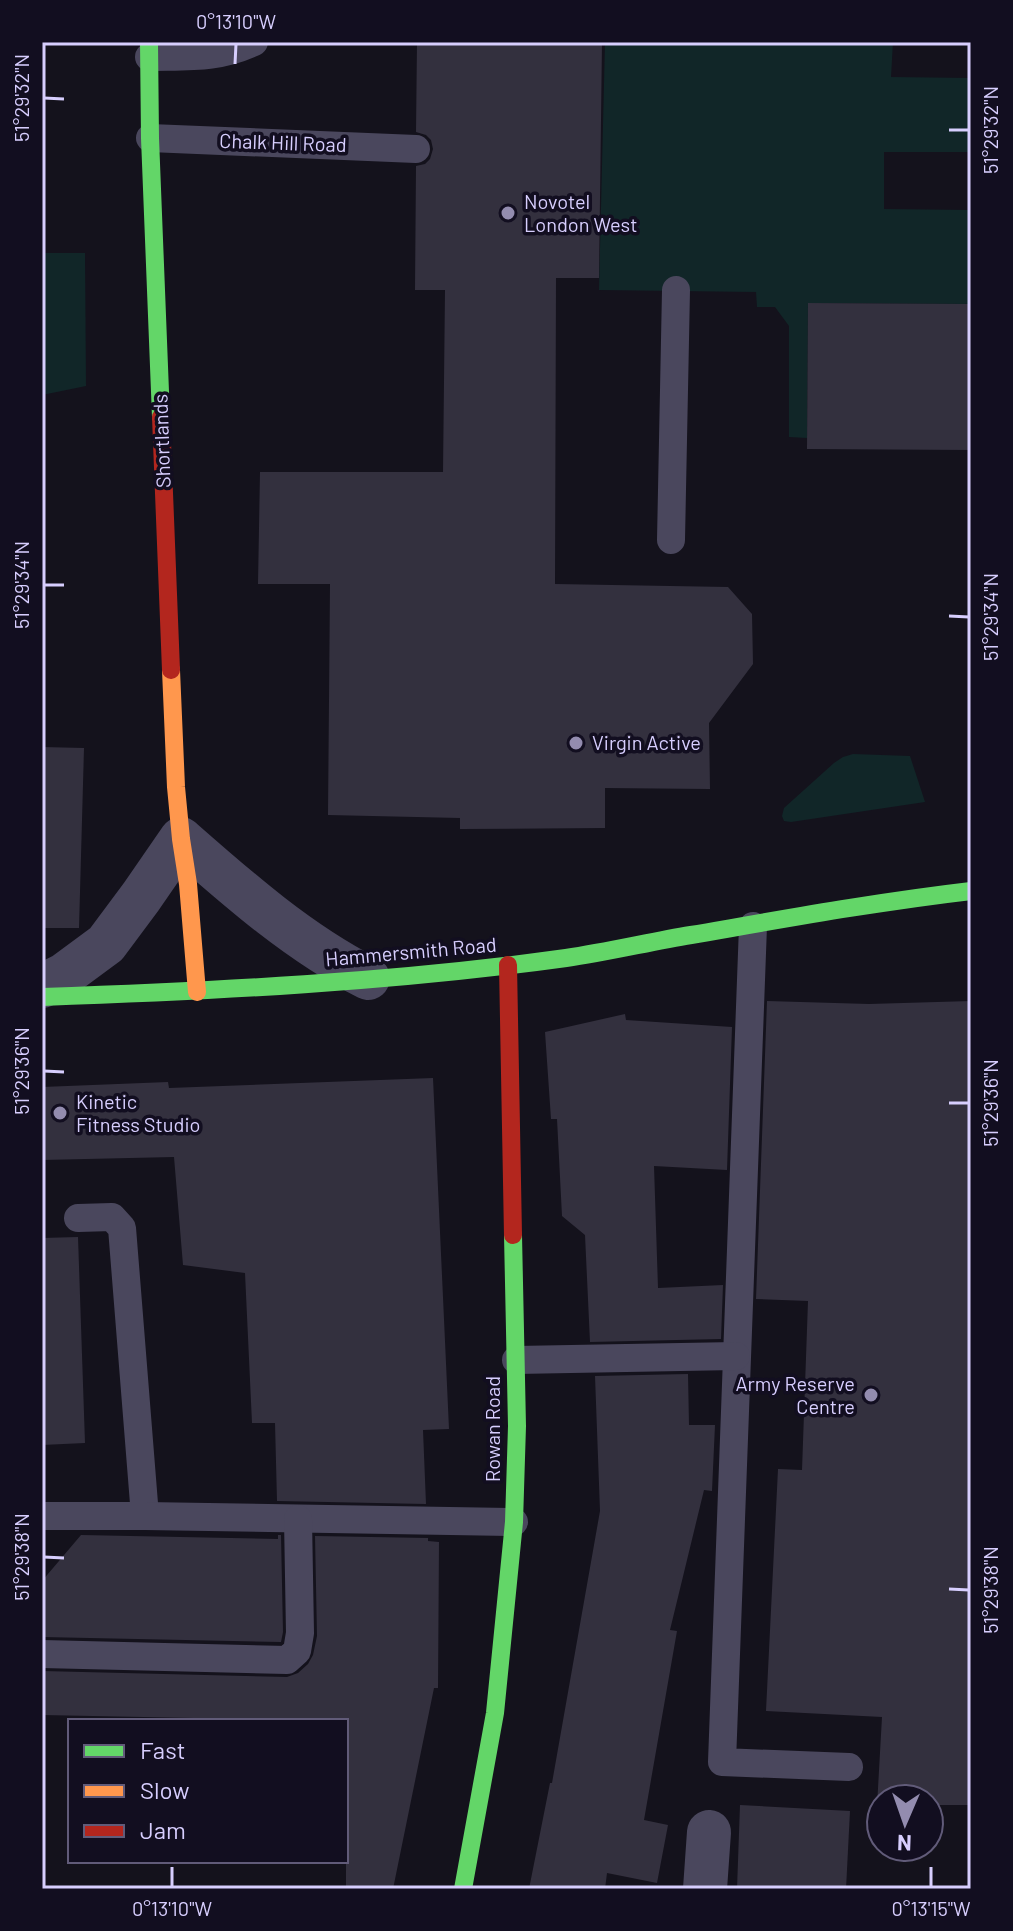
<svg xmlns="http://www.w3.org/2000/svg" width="1013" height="1931" font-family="Barlow,sans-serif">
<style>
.green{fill:#112628}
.building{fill:#33303e}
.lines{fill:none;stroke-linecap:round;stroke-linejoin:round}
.lane{stroke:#4a475d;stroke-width:28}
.street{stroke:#4a475d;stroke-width:44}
.fast{stroke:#63d668;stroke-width:18}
.slow{stroke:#ff974d;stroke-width:18}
.jam{stroke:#b3261e;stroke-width:18}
.ticks{fill:none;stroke:#d7cefe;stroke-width:3}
.poi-dot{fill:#938caf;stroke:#120e20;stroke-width:3}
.labels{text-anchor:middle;stroke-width:7;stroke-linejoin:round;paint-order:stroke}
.street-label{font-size:20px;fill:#d7cefe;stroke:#120e20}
.poi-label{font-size:20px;fill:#d7cefe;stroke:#120e20;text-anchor:start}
.neatline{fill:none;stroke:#d7cefe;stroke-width:3}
.ticks-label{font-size:20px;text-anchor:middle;fill:#d7cefe}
</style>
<rect width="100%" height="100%" fill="#14121c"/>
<!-- green -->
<g class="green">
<path d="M605,42H893L891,77L971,78V152H884V209L971,210V304L808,303L807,438L789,437V326L775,307H757L756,292L599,290Z"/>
<path d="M42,253H85L86,386L42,395Z"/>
<path d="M853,754L910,756L925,802L791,822L784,821L782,816L784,808L834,763L843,757Z"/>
</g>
<!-- building -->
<g class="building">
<path d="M417,42H602L599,278H556L555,584L728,587L752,614L753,664L709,723L710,789L605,788V828L460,829V818L328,815L330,584H258L260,472H443L445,290H415L416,166L425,164L430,159L433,149L431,140L426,135L416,132Z"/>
<path d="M808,303L971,304V450L807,449Z"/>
<path d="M42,747L84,748L79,928H42Z"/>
<path d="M767,1001L869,1004L971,1001V1805H929V1799H881V1806H877L882,1717L766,1711L778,1469L802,1470L808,1301L756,1299Z"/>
<path d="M625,1014L626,1020L732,1027L727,1170L654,1166L658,1288L723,1285L721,1339L590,1342L585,1235L562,1216L557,1119H551L545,1032Z"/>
<path d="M433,1078L449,1429L423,1430L426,1504L277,1501L275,1423H252L245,1273L183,1265L174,1157L42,1160V1087L168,1082L169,1088Z"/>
<path d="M78,1237L85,1443L42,1445V1238Z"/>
<path d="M688,1374L689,1425H715L712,1491L704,1490L670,1630L677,1631L644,1820L668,1825L657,1883L607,1873L605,1889H529L550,1783H552L600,1511L595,1376Z"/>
<path d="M81,1535L278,1539V1535H281L283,1632L281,1642L42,1637V1581Z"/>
<path d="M315,1536L428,1538V1541L439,1542L438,1688H434L393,1889H346V1721L42,1715V1671L287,1677L298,1673L308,1664L313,1655L317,1636Z"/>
<path d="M740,1805L850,1811L846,1889H737Z"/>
</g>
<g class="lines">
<!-- lane -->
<g class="lane">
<path d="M149,57C188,56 218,59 254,42"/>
<path d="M150,138L416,149"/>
<path d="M671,540L676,290"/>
<path d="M753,926L722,1762L849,1767"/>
<path d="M78,1218L112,1217L122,1228L145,1516"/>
<path d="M516,1360L736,1356"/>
<path d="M42,1516H145L514,1522"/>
<path d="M42,1654L287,1660L297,1651L300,1633L298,1519"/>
</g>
<!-- street -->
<g class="street">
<path d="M42,986L64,975L106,944L141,897L181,839C239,890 299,943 368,978"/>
<path d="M705,1889L709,1832"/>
</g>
<!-- fast -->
<g class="fast">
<path d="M149,42L150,138L161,417"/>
<path d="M42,997C217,991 392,982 566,958C608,952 649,942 691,935C784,919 877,902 971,891"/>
<path d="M463,1889L495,1713L514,1522L517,1426L513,1235"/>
</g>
<!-- slow -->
<path class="slow" d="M171,670L176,787L181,839L188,884L197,992"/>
<!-- jam -->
<g class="jam">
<path d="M161,417L171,670"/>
<path d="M508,965L513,1235"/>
</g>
</g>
<!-- ticks -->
<path class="ticks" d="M235,64L236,44M44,98L64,99M949,130H969M44,585H64M949,616L969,617M44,1071L64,1072M949,1103H969M44,1557L64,1558M949,1589L969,1590M172,1887V1867M931,1887V1867"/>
<!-- markers -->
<g class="poi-dot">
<circle cx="508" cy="213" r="8"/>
<circle cx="576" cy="743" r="8"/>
<circle cx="60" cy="1113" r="8"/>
<circle cx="871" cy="1395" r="8"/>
</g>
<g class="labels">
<!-- street labels -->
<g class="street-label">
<text transform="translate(283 143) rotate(2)" y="7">Chalk Hill Road</text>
<text transform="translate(162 441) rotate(-92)" y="7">Shortlands</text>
<text transform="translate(411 952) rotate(-5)" y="7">Hammersmith Road</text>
<text transform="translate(493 1429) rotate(-90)" y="7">Rowan Road</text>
</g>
<!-- poi labels -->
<g class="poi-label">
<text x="524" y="209">Novotel<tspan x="524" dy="23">London West</tspan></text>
<text x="592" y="750">Virgin Active</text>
<text x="76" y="1109">Kinetic<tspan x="76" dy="23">Fitness Studio</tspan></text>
<text x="855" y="1391" text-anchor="end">Army Reserve<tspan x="855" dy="23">Centre</tspan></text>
</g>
</g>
<!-- border -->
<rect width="1013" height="1931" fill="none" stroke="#120e20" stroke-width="88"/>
<!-- legend -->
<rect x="68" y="1719" width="280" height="144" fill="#120e20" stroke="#615b79" stroke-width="2"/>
<rect x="84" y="1745" width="40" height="12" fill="#63d668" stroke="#615b79" stroke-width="2"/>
<text x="140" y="1759" font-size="24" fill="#d7cefe">Fast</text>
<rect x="84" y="1785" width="40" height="12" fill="#ff974d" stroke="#615b79" stroke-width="2"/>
<text x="140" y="1799" font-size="24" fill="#d7cefe">Slow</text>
<rect x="84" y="1825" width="40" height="12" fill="#b3261e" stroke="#615b79" stroke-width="2"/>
<text x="140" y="1839" font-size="24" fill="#d7cefe">Jam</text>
<!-- north arrow -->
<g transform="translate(905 1823) rotate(182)"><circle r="38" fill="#120e20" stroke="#615b79" stroke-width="2"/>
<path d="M0-6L14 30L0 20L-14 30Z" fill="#938caf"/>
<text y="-12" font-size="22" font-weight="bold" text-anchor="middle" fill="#d7cefe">N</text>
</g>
<rect x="44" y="44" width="925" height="1843" class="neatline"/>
<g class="ticks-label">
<text x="236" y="29">0°13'10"W</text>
<text transform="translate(22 98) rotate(-90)" y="7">51°29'32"N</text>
<text transform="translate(991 130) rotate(-90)" y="7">51°29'32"N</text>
<text transform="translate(22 585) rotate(-90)" y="7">51°29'34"N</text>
<text transform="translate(991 617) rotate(-90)" y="7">51°29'34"N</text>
<text transform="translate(22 1071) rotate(-90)" y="7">51°29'36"N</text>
<text transform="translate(991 1103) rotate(-90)" y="7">51°29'36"N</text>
<text transform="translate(22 1557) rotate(-90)" y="7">51°29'38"N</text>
<text transform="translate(991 1590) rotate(-90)" y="7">51°29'38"N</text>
<text x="172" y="1916">0°13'10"W</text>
<text x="931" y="1916">0°13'15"W</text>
</g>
</svg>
